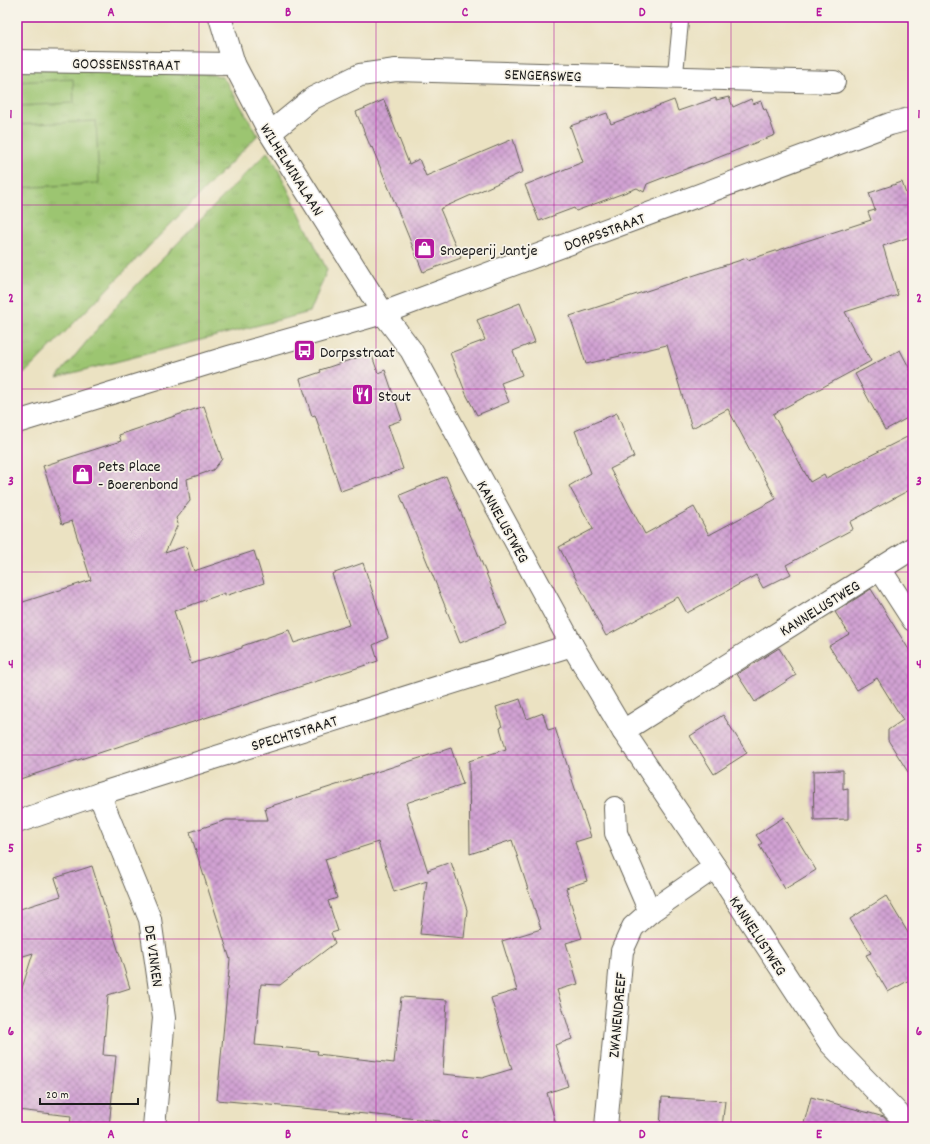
<svg xmlns="http://www.w3.org/2000/svg" width="930" height="1144" font-family="Dekko,sans-serif">
<style>
.grass{fill:url(#grass-tufts);stroke:#5c7046}
.pitch{fill:#9cc571;stroke:#5c7046}
.building{fill:url(#building-cross-hatch)}
.lines{fill:none;stroke-linecap:round;stroke-linejoin:round}
.service-casing{stroke:#646156;stroke-width:17}
.minor-casing{stroke:#646156;stroke-width:24}
.tertiary-casing{stroke:#646156;stroke-width:24}
.service{stroke:#fff;stroke-width:15}
.minor{stroke:#fff;stroke-width:22}
.tertiary{stroke:#fff;stroke-width:22}
.grid{fill:none;stroke:#b5179e;stroke-width:1;stroke-opacity:0.55}
.labels{text-anchor:middle;stroke-width:3.5;stroke-linejoin:round;paint-order:stroke}
.street-label{font-size:16px;fill:#1c1c1c;stroke:#f7f3e8}
.poi-label{font-size:16px;fill:#1c1c1c;stroke:#f7f3e8;text-anchor:start}
.neatline{fill:none;stroke:#b5179e;stroke-width:1.5}
.grid-label{font-size:13px;text-anchor:middle;font-weight:bold;fill:#b5179e}
</style>
<defs>
<pattern id="grass-tufts" width="24" height="20" patternUnits="userSpaceOnUse"><rect width="24" height="20" fill="#9cc571"/><path d="M3 7l-1-3M5 7V3M7 7l1-3M15 17l-1-3M17 17v-4M19 17l1-3" fill="none" stroke="#86a961"/></pattern>
<pattern id="building-cross-hatch" width="8" height="8" patternUnits="userSpaceOnUse"><rect width="8" height="8" fill="#d1a2d3"/><path d="M0 0l8 8M0 8l8-8" fill="none" stroke="#a983aa"/></pattern>
</defs>
<rect width="100%" height="100%" fill="#f7f3e8"/>
<filter id="ink" filterUnits="userSpaceOnUse"><feTurbulence type="fractalNoise" baseFrequency=".025" numOctaves="2"/><feDisplacementMap in="SourceGraphic" scale="8" xChannelSelector="R" yChannelSelector="G"/><feConvolveMatrix kernelMatrix="1 2 1 2 8 2 1 2 1" color-interpolation-filters="sRGB"/></filter>
<filter id="wash" filterUnits="userSpaceOnUse"><feTurbulence type="fractalNoise" baseFrequency=".012" numOctaves="4" result="noise"/><feDisplacementMap in="SourceGraphic" scale="16" xChannelSelector="R" yChannelSelector="G"/><feGaussianBlur stdDeviation="0.9" result="paint"/><feColorMatrix in="noise" values="0 0 0 0 0 0 0 0 0 0 0 0 0 0 0 0 0 1.4 0 .05"/><feComposite in="paint" operator="in"/></filter>
<g filter="url(#wash)">
<rect width="100%" height="100%" fill="#ebe2c2"/>
<!-- grass -->
<g class="grass">
<path d="M17,68L203,73L221,76L227,83L258,135L24,374L17,364Z"/>
<path d="M267,152L273,159L327,270L310,312L57,377L119,303Z"/>
</g>
<!-- pitch -->
<g class="pitch">
<path d="M73,79L74,103L17,106V82Z"/>
<path d="M96,121L99,183L17,188V125Z"/>
</g>
<g id="blocks">
<!-- building -->
<g class="building">
<path d="M729,97L733,107L751,99L753,104L761,101L764,110L766,109L775,135L702,164V163L696,165L647,184L644,192L637,188L576,211L574,208L539,221L525,185L583,162L570,126L607,113L611,124L674,100L678,111L716,98V100Z"/>
<path d="M384,100L409,164L419,159L426,176L513,139L523,172L440,209L461,258L423,272L372,147L371,148L356,112Z"/>
<path d="M902,182L913,215V236L883,246L898,295L845,312L871,361L773,414L810,482L824,474L826,478L913,434V488L850,522L853,529L786,565L791,574L763,588L756,575L687,613L678,597L606,636L559,547L593,529L569,486L591,473L575,431L617,413L634,457L610,469L645,534L694,507L709,535L776,499L728,409L692,428L667,345L586,364L570,316L747,258L748,260L871,220L868,212L875,210L869,193Z"/>
<path d="M520,303L535,342L513,351L522,375L501,383L509,402L477,415L466,394L450,353L485,340L477,320Z"/>
<path d="M900,350L913,375V415L885,430L855,374Z"/>
<path d="M371,353L378,373L385,370L402,420L388,425L403,469L341,491L315,415L312,416L300,379L321,372L320,370Z"/>
<path d="M204,406L222,459L213,470L187,479L190,501L176,518L178,524L165,553L186,546L194,571L254,551L264,583L225,596V593L174,611L191,664L242,648V646L289,630L294,643L349,625L332,574L363,563L388,638L373,645L378,661L17,780V604L91,580L72,521L62,524L43,466L121,441L119,435Z"/>
<path d="M446,476L507,624L460,643L400,495Z"/>
<path d="M871,589L913,656V780L888,740V730L903,720L877,678L857,690L829,646L849,634L835,612Z"/>
<path d="M779,648L796,675L755,702L737,674Z"/>
<path d="M520,699L527,719L543,713L548,730L555,728L591,837L575,842L587,881L566,888L582,938L566,943L578,984L557,990L572,1039L555,1045L568,1086L547,1093L557,1127H441L440,1121L217,1100L230,959L190,832L226,820H268L265,808L451,748L463,784L406,803L428,872V870L451,862L467,910L464,938L420,934L427,881L394,892L378,842L325,859L337,898L328,901L338,931L331,933L335,943L280,985L261,984L255,1045L318,1051L317,1054L394,1063L401,997L447,1000L443,1074L482,1078L512,1069L491,998L517,990L502,941L541,929L512,840L470,854L469,761L506,749L500,728L502,727L496,707Z"/>
<path d="M723,715L747,753L714,774L690,736Z"/>
<path d="M843,770V789L848,788V819L814,820L813,771Z"/>
<path d="M784,817L816,870L785,889L759,845L762,843L756,835Z"/>
<path d="M92,866L130,988L108,995L103,1055L116,1056L109,1127H70L71,1116L17,1110V1017L18,1001L33,953L17,958V910L61,896L55,878Z"/>
<path d="M886,896L913,941V978L888,992L866,955L871,953L850,919Z"/>
<path d="M662,1097L725,1101L722,1127H660Z"/>
<path d="M811,1097L884,1117L890,1124V1127H803Z"/>
</g>
</g>
</g>
<g filter="url(#ink)">
<use href="#blocks" fill-opacity="0" stroke="#646156" stroke-width="1"/>
<g class="lines">
<defs>
<path id="service" d="M675,78L681,17"/>
<g id="minor">
<path d="M220,17L234,64L270,133L383,313L411,350L572,645L623,731L715,867L830,1043L911,1127"/>
<path d="M17,61L234,64"/>
<path d="M270,133L313,98L360,75L396,70L834,82"/>
<path d="M880,569L913,620"/>
<path d="M623,731L913,548"/>
<path d="M99,794L150,919L164,1018L154,1127"/>
<path d="M615,808L616,833L650,912"/>
<path d="M17,822L99,794L572,645"/>
<path d="M606,1127L622,951L633,927L650,912L715,867"/>
</g>
<path id="tertiary" d="M17,422L229,357L383,313L890,124L913,118"/>
</defs>
<!-- service casing -->
<use href="#service" class="service-casing"/>
<!-- minor casing -->
<use href="#minor" class="minor-casing"/>
<!-- tertiary casing -->
<use href="#tertiary" class="tertiary-casing"/>
<!-- service -->
<use href="#service" class="service"/>
<!-- minor -->
<use href="#minor" class="minor"/>
<!-- tertiary -->
<use href="#tertiary" class="tertiary"/>
</g>
</g>
<!-- grid -->
<path class="grid" d="M199,17V1127M376,17V1127M554,17V1127M731,17V1127M17,205H913M17,389H913M17,572H913M17,755H913M17,939H913"/>
<!-- icons -->
<defs>
<symbol id="shop-square" viewBox="-11 -11 22 22"><rect x="-9" y="-9" width="18" height="18" rx="4" fill="#b5179e" stroke="#f7f3e8"/><path d="M-5-2.5h2.3a2.7 3.5 0 0 1 5.4 0H5L5.5 6h-11ZM-1.5-2.5h3a1.5 2.3 0 0 0-3 0Z" fill="#fff"/></symbol>
<symbol id="bus-square" viewBox="-11 -11 22 22"><rect x="-9" y="-9" width="18" height="18" rx="4" fill="#b5179e" stroke="#f7f3e8"/><path d="M-5-6H5V4H4V6H2V4H-2V6H-4V4H-5ZM-3.5-4V0h7V-4ZM-3.5 1.2v1.5H-2V1.2ZM2 1.2v1.5H3.5V1.2Z" fill="#fff"/></symbol>
<symbol id="restaurant-square" viewBox="-11 -11 22 22"><rect x="-9" y="-9" width="18" height="18" rx="4" fill="#b5179e" stroke="#f7f3e8"/><path d="M-5-6h1v4h1v-4h1v4h1v-4h1v5L-1.5 .5V6h-2V.5L-5-1ZM5-6V6H3V1.5H1.5Q1.5-4 5-6Z" fill="#fff"/></symbol>
</defs>
<g fill-rule="evenodd">
<use href="#shop-square" x="412" y="236" width="25" height="25"/>
<use href="#bus-square" x="292" y="338" width="25" height="25"/>
<use href="#restaurant-square" x="350" y="382" width="25" height="25"/>
<use href="#shop-square" x="70" y="462" width="25" height="25"/>
</g>
<g class="labels">
<!-- street labels -->
<g class="street-label">
<text transform="translate(126 63) rotate(1)" y="6">GOOSSENSSTRAAT</text>
<text transform="translate(543 74) rotate(2)" y="6">SENGERSWEG</text>
<text transform="translate(293 169) rotate(58)" y="6">WILHELMINALAAN</text>
<text transform="translate(604 231) rotate(-20)" y="6">DORPSSTRAAT</text>
<text transform="translate(504 521) rotate(61)" y="6">KANNELUSTWEG</text>
<text transform="translate(819 607) rotate(-32)" y="6">KANNELUSTWEG</text>
<text transform="translate(294 732) rotate(-17)" y="6">SPECHTSTRAAT</text>
<text transform="translate(759 935) rotate(57)" y="6">KANNELUSTWEG</text>
<text transform="translate(155 956) rotate(82)" y="6">DE VINKEN</text>
<text transform="translate(616 1015) rotate(-85)" y="6">ZWANENDREEF</text>
</g>
<!-- poi labels -->
<g class="poi-label">
<text x="440" y="255">Snoeperij Jantje</text>
<text x="320" y="357">Dorpsstraat</text>
<text x="378" y="401">Stout</text>
<text x="98" y="471">Pets Place<tspan x="98" dy="18">- Boerenbond</tspan></text>
</g>
</g>
<!-- margin -->
<rect width="930" height="1144" fill="none" stroke="#f7f3e8" stroke-width="44"/>
<!-- scale -->
<path d="M40 1098v6h98v-6" fill="none" stroke="#1c1c1c" stroke-width="2"/>
<text x="46" y="1098" font-size="12" fill="#1c1c1c" stroke="#f7f3e8" stroke-width="3" paint-order="stroke">20 m</text>
<rect x="22" y="22" width="886" height="1100" class="neatline"/>
<g class="grid-label">
<text x="111" y="16">A</text>
<text x="288" y="16">B</text>
<text x="465" y="16">C</text>
<text x="642" y="16">D</text>
<text x="819" y="16">E</text>
<text x="11" y="118">1</text>
<text x="919" y="118">1</text>
<text x="11" y="302">2</text>
<text x="919" y="302">2</text>
<text x="11" y="485">3</text>
<text x="919" y="485">3</text>
<text x="11" y="668">4</text>
<text x="919" y="668">4</text>
<text x="11" y="852">5</text>
<text x="919" y="852">5</text>
<text x="11" y="1035">6</text>
<text x="919" y="1035">6</text>
<text x="111" y="1138">A</text>
<text x="288" y="1138">B</text>
<text x="465" y="1138">C</text>
<text x="642" y="1138">D</text>
<text x="819" y="1138">E</text>
</g>
</svg>
